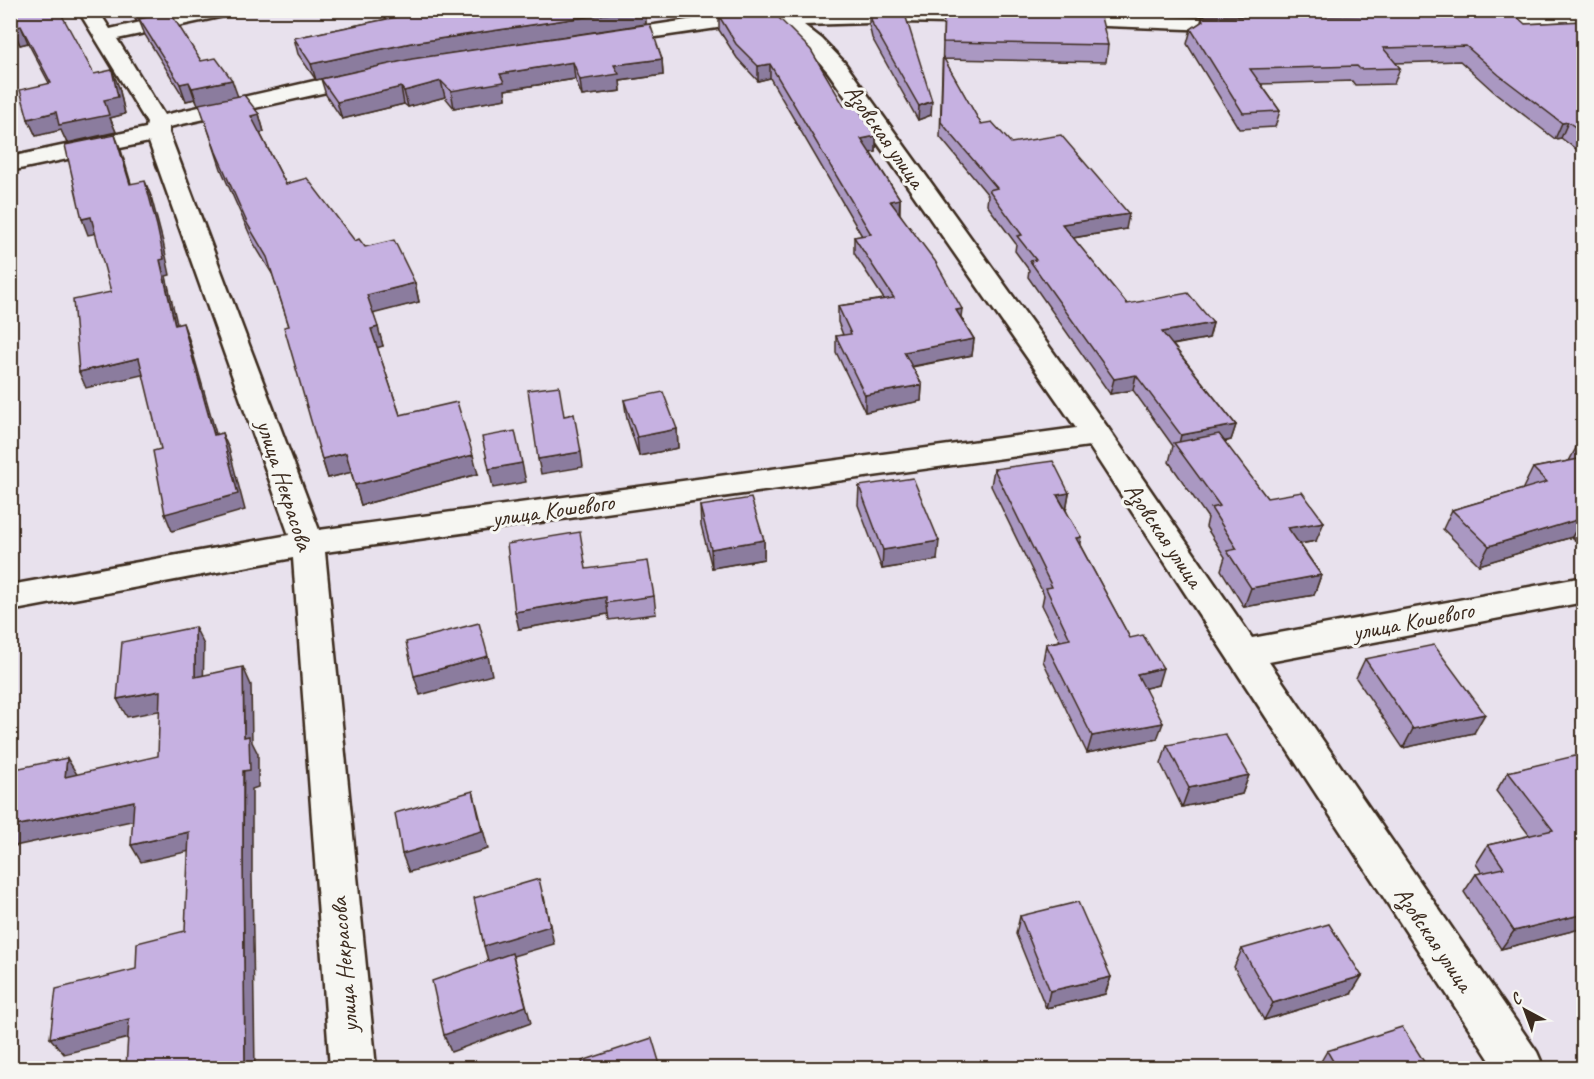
<svg xmlns="http://www.w3.org/2000/svg" width="1594" height="1079" font-family="Caveat,sans-serif">
<style>
.lines{fill:none;stroke-linecap:round;stroke-linejoin:round}
.minor-casing{stroke:#3b2a1e;stroke-width:5}
.minor{fill:#f6f6f2;fill-rule:evenodd}
.wall{fill:#aa98c2;stroke:#3b2a1e;stroke-width:1.5}
.shaded-wall{fill:#8b7c9e;stroke:#3b2a1e;stroke-width:1.5}
.building{fill:#c6b1e1;stroke:#3b2a1e;stroke-width:1.5}
.labels{text-anchor:middle;stroke-width:6;stroke-linejoin:round;paint-order:stroke}
.street-label{font-size:24px;fill:#3b2a1e;stroke:#f6f6f2}
</style>
<rect width="100%" height="100%" fill="#e8e1ed"/>
<filter id="ink" filterUnits="userSpaceOnUse"><feTurbulence type="fractalNoise" baseFrequency=".0167" numOctaves="2"/><feDisplacementMap in="SourceGraphic" scale="12" xChannelSelector="R" yChannelSelector="G"/><feConvolveMatrix kernelMatrix="1 2 1 2 8 2 1 2 1" color-interpolation-filters="sRGB"/></filter>
<g filter="url(#ink)">
<g class="lines">
<defs>
<g id="minor">
<path d="M78,10H98L110,29L194,10H234L224,16L117,39L164,115L367,69L375,71L378,76L375,81L367,83L169,127V133L319,530L1076,428L828,72C811,52 792,27 765,21L608,44L601,42L598,38L601,34L608,32L754,10L784,13L928,10L996,14L999,18L996,22L989,24L903,22L804,25L822,39L844,62L1108,428L1252,638L1584,577V602L1269,662L1537,1052L1544,1068H1495L1089,446L325,552L376,1068H330L293,558L10,611V585L289,535L149,142L10,171V157L146,128L147,123Z"/>
<path d="M1059,14L1241,19L1248,21L1251,25L1248,29L1241,31L1052,24L1049,20L1052,16Z"/>
<path d="M1571,14L1578,16L1581,20L1578,24L1476,27L1469,25L1466,21L1469,17L1476,15Z"/>
</g>
</defs>
<!-- minor casing -->
<use href="#minor" class="minor-casing"/>
<!-- minor -->
<use href="#minor" class="minor"/>
</g>
<!-- wall -->
<g class="wall">
<path d="M10,10L94,74L119,87L125,114L110,118L116,132L67,143L61,130L36,136L28,119L49,83L28,43L20,45L10,25Z"/>
<path d="M121,10H165L166,13L201,61L237,96L259,114L264,132L260,133L286,184L355,241L365,247L415,283L419,302L373,313L383,346L377,347L400,415L478,474L361,505L351,472L328,478L322,459L289,326L273,275L254,244L221,169L200,105H198L195,99L186,101L145,35L139,20L136,21L133,15L124,17Z"/>
<path d="M431,10H645L646,24L429,57L662,59L663,75L620,81L621,91L582,96L575,79L505,90L506,99L454,108L445,97L408,107L404,104L342,119L326,95L321,79L316,80L298,54L294,38Z"/>
<path d="M944,10L1108,45L1106,62L944,59L981,124L1011,143L1126,229L1073,238L1127,304L1213,323L1209,338L1173,345L1236,425L1231,440L1224,442L1267,498L1316,541L1300,544L1321,575L1314,595L1244,607L1221,570L1225,557L1206,527L1208,518L1169,462L1173,446L1133,390L1110,394L1028,277L1029,270L1015,251L1016,244L987,205L988,195L940,137Z"/>
<path d="M1015,10H1093V13Z"/>
<path d="M1193,10H1492L1491,14L1525,24L1584,21V155L1561,138L1555,139L1493,91L1460,61L1395,63L1400,68L1394,84L1355,85L1352,81L1261,84L1280,111L1275,127L1239,129L1187,44L1191,29L1201,22L1202,17L1465,15L1194,16Z"/>
<path d="M869,12L931,115L918,120L872,38L869,25Z"/>
<path d="M719,16L844,106L876,136V152H870L900,199V214L974,339L972,355L912,367L922,385L921,401L865,412L836,352V336L843,335L838,322V306L884,299L854,253V237L862,236L770,78L758,81L737,58L719,30Z"/>
<path d="M624,400L677,429L678,448L639,456L627,419Z"/>
<path d="M1584,446V538L1575,540L1572,537L1479,565L1443,529L1452,510L1524,489L1523,488L1533,468L1569,461L1576,448Z"/>
<path d="M994,469L1069,493L1066,510L1080,545L1130,638L1158,685L1145,688L1157,739L1087,753L1043,661L1046,644L1060,641L1042,605L1044,595L991,486Z"/>
<path d="M859,486L937,560L882,569L858,505Z"/>
<path d="M700,506L764,540V559L712,568L701,525Z"/>
<path d="M586,569L654,596L656,614L609,620L608,614L519,629Z"/>
<path d="M1584,641V657L1578,650Z"/>
<path d="M1365,659L1474,733L1403,748L1356,678Z"/>
<path d="M1167,745L1249,775L1242,794L1182,807L1161,764Z"/>
<path d="M1584,755V928L1501,949L1464,892L1476,874L1482,873L1476,864L1488,845L1530,836L1496,791L1508,772Z"/>
<path d="M1020,916L1111,977L1105,994L1046,1008L1016,934Z"/>
<path d="M1242,949L1351,994L1264,1020L1234,967Z"/>
<path d="M1327,1051L1428,1068H1321L1319,1065Z"/>
</g>
<!-- shaded-wall -->
<g class="shaded-wall">
<path d="M122,10H131L133,15L124,17Z"/>
<path d="M133,10H165L166,14L136,21Z"/>
<path d="M632,10H645L646,24L415,59L316,80L311,64L411,43Z"/>
<path d="M710,10H736L710,14Z"/>
<path d="M21,26L28,43L20,45L13,28Z"/>
<path d="M662,59L663,75L620,81L621,91L582,96L580,80L614,65Z"/>
<path d="M573,62L575,79L505,90L506,99L454,108L451,91L500,74Z"/>
<path d="M770,64V78L758,81V66Z"/>
<path d="M112,70L119,87L125,114L110,118L116,132L67,143L61,130L36,136L28,119L104,100Z"/>
<path d="M232,80L238,97L198,105L192,88Z"/>
<path d="M441,81L445,97L408,107L404,91Z"/>
<path d="M189,82L195,99L186,101L180,84Z"/>
<path d="M401,87L404,104L342,119L337,102Z"/>
<path d="M932,101L931,115L918,120L919,106Z"/>
<path d="M259,114L264,132L257,133L251,116Z"/>
<path d="M1568,122L1561,138L1555,139L1562,123Z"/>
<path d="M115,135L121,150L136,200L130,184Z"/>
<path d="M876,136V152L861,154V139Z"/>
<path d="M145,181L151,196L163,242L170,275L166,276L181,341L175,325L160,260Z"/>
<path d="M900,199L899,215L890,201Z"/>
<path d="M1129,214L1126,229L1060,240L1062,224Z"/>
<path d="M91,217L98,233L88,235L82,219Z"/>
<path d="M415,283L419,302L372,314L367,295Z"/>
<path d="M962,309L960,325L956,310Z"/>
<path d="M183,323L189,339L221,451L214,435Z"/>
<path d="M1213,323L1209,338L1159,347L1162,332Z"/>
<path d="M378,327L383,346L376,348L371,329Z"/>
<path d="M974,339L972,355L903,368L904,352Z"/>
<path d="M139,358L146,374L86,388L79,372Z"/>
<path d="M1136,375L1133,390L1110,394L1114,379Z"/>
<path d="M922,385L921,401L865,412V395Z"/>
<path d="M1236,425L1231,440L1180,451L1178,448L1181,435Z"/>
<path d="M677,429L678,448L639,456L637,437Z"/>
<path d="M222,433L229,449L245,510L172,531L165,514Z"/>
<path d="M581,452L583,467L541,474L538,459Z"/>
<path d="M346,453L352,472L328,478L322,459Z"/>
<path d="M473,455L478,474L361,505L355,485Z"/>
<path d="M522,463L526,482L493,488L489,469Z"/>
<path d="M1069,493L1066,510L1057,495Z"/>
<path d="M1583,518L1572,537L1479,565L1489,546Z"/>
<path d="M1324,522L1316,541L1281,547L1288,528Z"/>
<path d="M1584,525V538L1575,540Z"/>
<path d="M1081,537L1078,554L1076,538Z"/>
<path d="M764,540V559L712,568L711,549Z"/>
<path d="M939,541L937,560L882,569L883,550Z"/>
<path d="M1321,575L1314,595L1244,607L1251,588Z"/>
<path d="M606,597L608,614L519,629L515,612Z"/>
<path d="M195,627L204,645L203,695L195,677Z"/>
<path d="M488,656L492,675L420,695L414,676Z"/>
<path d="M243,667L251,685L252,742L258,754V787L252,789V876L255,1068H245L243,859L244,737Z"/>
<path d="M1163,668L1158,685L1133,691L1137,674Z"/>
<path d="M160,691L169,709L127,717L117,699Z"/>
<path d="M1485,714L1474,733L1403,748L1413,729Z"/>
<path d="M1163,723L1157,739L1087,753L1092,736Z"/>
<path d="M67,758L78,776L65,777Z"/>
<path d="M1249,775L1242,794L1182,807L1189,788Z"/>
<path d="M473,791L488,849L409,872L402,854Z"/>
<path d="M134,801L145,818L10,847V827Z"/>
<path d="M189,832L199,849L141,862L131,845Z"/>
<path d="M544,897L554,944L513,956L531,1023L451,1052L444,1035L489,964L484,946Z"/>
<path d="M1584,914V928L1501,949L1514,931Z"/>
<path d="M1362,976L1351,994L1264,1020L1273,1003Z"/>
<path d="M1111,977L1105,994L1046,1008L1050,991Z"/>
<path d="M129,1019L141,1035L64,1054L50,1038Z"/>
</g>
<!-- building -->
<g class="building">
<path d="M10,10H59L94,74L112,70L118,97L104,100L109,115L59,125L56,112L28,119L20,90L51,83L21,26L13,28L10,23Z"/>
<path d="M431,10H632L411,43L311,64L294,38Z"/>
<path d="M755,10H769L773,12L811,50L844,106L856,105L876,136L861,139L900,199L890,201L935,261L962,309L956,310L974,339L904,352L922,385L865,395L836,336L851,334L838,306L894,298L854,237L871,234L770,64L758,66L736,44L719,16Z"/>
<path d="M944,10H1003L1100,13L1108,45L943,42Z"/>
<path d="M904,11L932,101L919,106L873,25L869,12Z"/>
<path d="M170,12L201,61L216,58L232,80L192,88L189,82L180,84L139,19Z"/>
<path d="M1514,14L1525,24L1584,21V90H1578L1584,94V133L1568,122L1562,123L1499,75L1466,46L1383,48L1400,68L1360,69L1357,66L1250,69L1280,111L1243,113L1191,29L1203,21L1202,17Z"/>
<path d="M650,24L662,59L614,65L619,74L580,80L573,62L500,74L504,82L451,91L441,81L404,91L401,87L337,102L321,79L412,59Z"/>
<path d="M943,57L981,124L992,122L1011,143L1061,135L1129,214L1062,224L1127,304L1188,293L1213,323L1162,332L1236,425L1181,435L1136,375L1114,379L1030,261L1036,260L1017,236L1022,235L989,190L997,188L941,122Z"/>
<path d="M244,95L259,114L251,116L286,184L307,178L355,241L359,239L365,247L394,240L415,283L367,295L378,327L371,329L400,415L457,402L473,455L355,485L346,453L322,459L284,327L289,326L267,257L248,225L216,152L199,104Z"/>
<path d="M115,135L130,184L145,181L157,226L164,259L160,260L175,325L183,323L214,435L222,433L238,494L165,514L153,451L161,449L139,358L79,372L73,300L111,292L91,217L82,219L65,145Z"/>
<path d="M559,386L564,416L574,414L581,452L538,459L528,390Z"/>
<path d="M663,392L677,429L637,437L624,400Z"/>
<path d="M515,431L522,463L489,469L482,437Z"/>
<path d="M1219,434L1267,498L1302,492L1324,522L1288,528L1321,575L1251,588L1227,551L1237,549L1211,508L1220,506L1174,443Z"/>
<path d="M1584,446V455L1576,448Z"/>
<path d="M1584,458V519L1583,518L1489,546L1452,510L1547,482L1533,468Z"/>
<path d="M1053,461L1069,493L1057,495L1081,537L1076,538L1130,638L1143,635L1163,668L1137,674L1163,723L1092,736L1046,644L1070,639L1046,588L1052,587L994,469Z"/>
<path d="M913,478L939,541L883,550L859,486Z"/>
<path d="M751,498L764,540L711,549L700,506Z"/>
<path d="M580,532L586,569L648,561L654,596L606,603V597L515,612L507,544Z"/>
<path d="M479,623L488,656L414,676L406,642Z"/>
<path d="M195,627V677L243,667L244,737L249,736L250,770L243,771V859L245,1068H126L129,1019L50,1038L56,989L136,969L137,943L185,931L189,832L131,845L134,801L10,827V770L67,758L65,777L158,756L160,691L117,699L122,642Z"/>
<path d="M1434,645L1485,714L1413,729L1365,659Z"/>
<path d="M1225,734L1249,775L1189,788L1167,745Z"/>
<path d="M1583,754L1584,755V914L1514,931L1476,874L1504,868L1488,845L1553,830L1508,772Z"/>
<path d="M473,791L482,831L402,854L395,813Z"/>
<path d="M539,879L550,926L484,946L474,898Z"/>
<path d="M1078,902L1111,977L1050,991L1020,916Z"/>
<path d="M1329,924L1362,976L1273,1003L1242,949Z"/>
<path d="M512,953L526,1006L444,1035L432,981Z"/>
<path d="M1402,1027L1428,1068H1337L1327,1051Z"/>
<path d="M652,1038L661,1068H584L582,1061Z"/>
</g>
</g>
<g class="labels">
<!-- street labels -->
<g class="street-label">
<text transform="translate(885 136) rotate(55)" y="8">Азовская улица</text>
<text transform="translate(285 485) rotate(72)" y="8">улица Некрасова</text>
<text transform="translate(553 510) rotate(-8)" y="8">улица Кошевого</text>
<text transform="translate(1164 535) rotate(56)" y="8">Азовская улица</text>
<text transform="translate(1413 621) rotate(-11)" y="8">улица Кошевого</text>
<text transform="translate(1434 939) rotate(56)" y="8">Азовская улица</text>
<text transform="translate(344 965) rotate(-95)" y="8">улица Некрасова</text>
</g>
</g>
<!-- margin -->
<rect width="1594" height="1079" fill="none" stroke="#f6f6f2" stroke-width="36"/>
<rect x="18" y="18" width="1558" height="1043" fill="none" stroke="#3b2a1e" stroke-width="2" filter="url(#ink)"/>
<!-- north arrow -->
<g transform="translate(1525 1010) rotate(319)" stroke="#f6f6f2" stroke-width="4.5" paint-order="stroke">
<path d="M0-4.5L10 22L0 15L-10 22Z" fill="#3b2a1e"/>
<text y="-9" font-size="16" font-weight="bold" text-anchor="middle" fill="#3b2a1e">С</text>
</g>
</svg>
